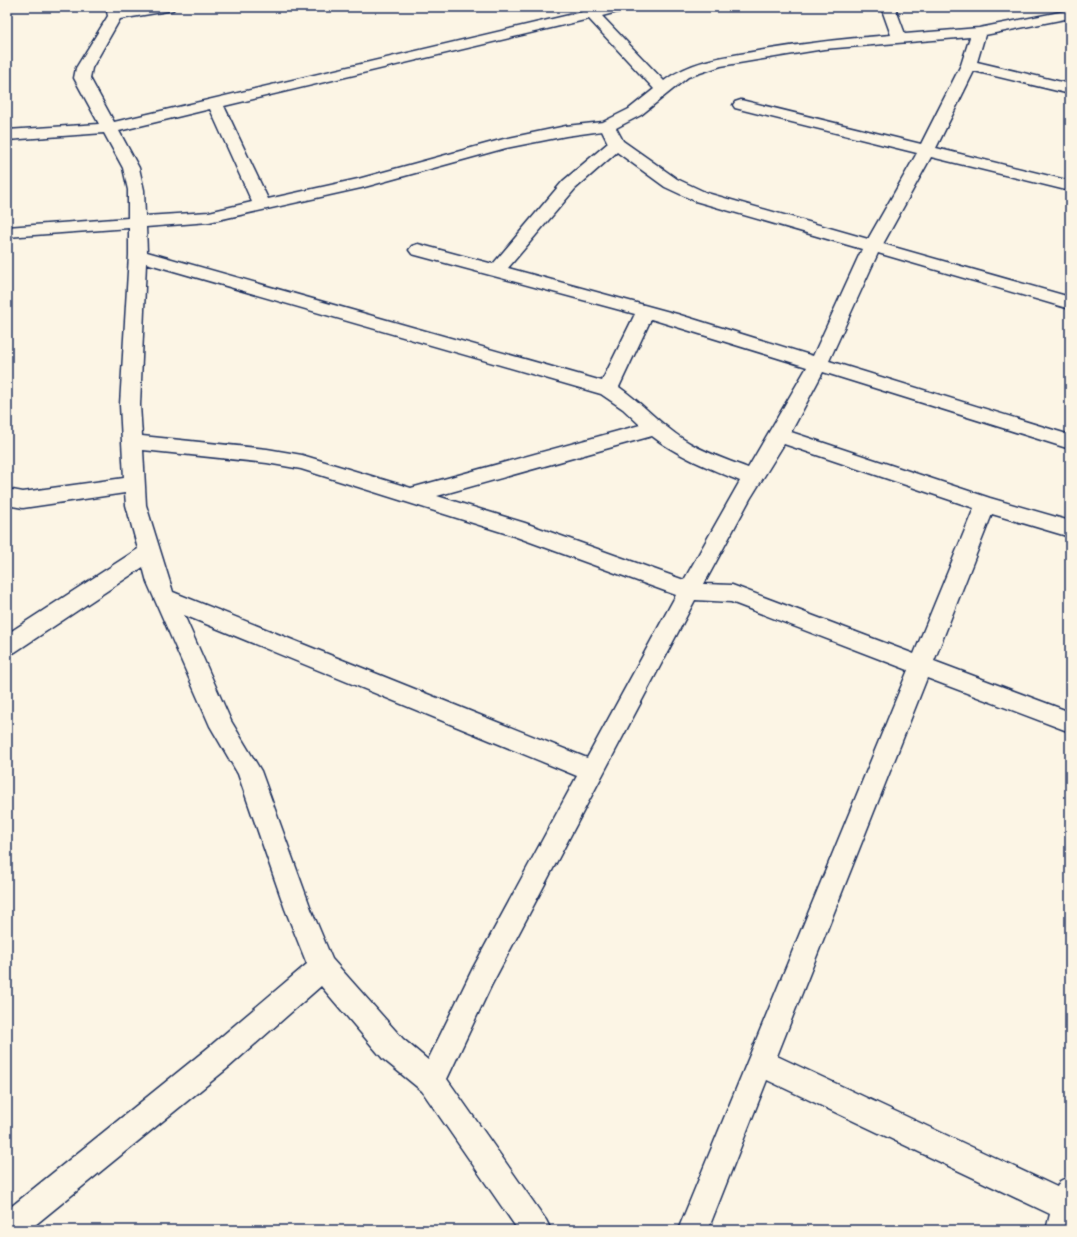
<svg xmlns="http://www.w3.org/2000/svg" width="1077" height="1237" font-family="'Shantell Sans',sans-serif">
<style>
.lines{fill:none;stroke-linecap:round;stroke-linejoin:round}
.minor-casing{stroke:#1b2f5e;stroke-width:3}
.minor{fill:#fcf5e5;fill-rule:evenodd}
</style>
<rect width="100%" height="100%" fill="#fcf5e5"/>
<filter id="ink" filterUnits="userSpaceOnUse"><feTurbulence type="fractalNoise" baseFrequency=".025" numOctaves="2"/><feDisplacementMap in="SourceGraphic" scale="8" xChannelSelector="R" yChannelSelector="G"/><feConvolveMatrix kernelMatrix="1 2 1 2 8 2 1 2 1" color-interpolation-filters="sRGB"/></filter>
<g filter="url(#ink)">
<g class="lines">
<defs>
<path id="minor" d="M106,7H120L121,11L142,7H175L173,10L168,11L120,19L92,68L90,78L114,122L582,12L579,7L595,8L627,7L625,10L602,16L664,81C693,59 730,56 764,50C807,43 848,38 891,35L881,7H895L905,34L979,28L1070,10V18L985,35L977,62L1070,84V94L974,71L936,148L1070,181V191L931,157L883,244L1070,297V309L878,253L829,361L1070,435V449L823,372L791,432L990,498L1070,521V537L992,514L934,661L1070,712V732L927,678L777,1056L1057,1187L1060,1181L1070,1176V1230H1046L1050,1214L767,1080L708,1230H678L908,670L731,602L695,600L491,986L447,1079L546,1220L551,1230H518L422,1091L383,1059L321,986L229,1067L29,1230H7V1210L209,1047L307,964L285,909L238,774L210,726L147,582L143,567L15,652L7,655V634L138,549L126,505L125,493L23,508L7,505V489L23,492L124,478L120,405L129,255V228L7,237V227L128,218V190L123,168L104,133L7,140V130L99,124L74,78L76,68L108,16ZM589,19L654,89L629,109L603,122L566,126L504,139L358,179L268,199L224,106ZM970,37L961,65L921,144L741,100L735,102L733,105L735,108L917,153L868,239L707,193L677,179L623,141L616,128L641,115L688,77L721,66L824,49ZM210,109L252,202L209,212L145,216L144,190L139,168L119,131ZM602,131L608,143L563,181L493,264L418,244L412,246L409,250L412,254L635,314L602,381L147,252L146,227L209,222L361,188L506,148L566,136ZM617,152L665,187L695,201L862,249L813,356L677,314L508,268L575,189ZM146,263L601,394L623,409L640,425L411,488L302,455L267,449L142,436L140,405ZM651,319L807,367L748,468C727,460 703,452 683,439C660,424 642,403 619,387ZM652,436C679,457 709,468 740,481L684,580L525,523L437,496ZM784,444L974,508L914,654L740,588L732,585L704,584L750,499ZM143,450L267,463L301,469L511,535L676,595L587,758L173,592L146,505ZM184,615L577,776L473,968L428,1060L403,1039L332,959L311,909L261,771L231,721Z"/>
</defs>
<!-- minor casing -->
<use href="#minor" class="minor-casing"/>
<!-- minor -->
<use href="#minor" class="minor"/>
</g>
</g>
<!-- margin -->
<rect width="1077" height="1237" fill="none" stroke="#fcf5e5" stroke-width="24"/>
<rect x="12" y="12" width="1053" height="1213" fill="none" stroke="#1b2f5e" stroke-width="1.5" filter="url(#ink)"/>
</svg>
